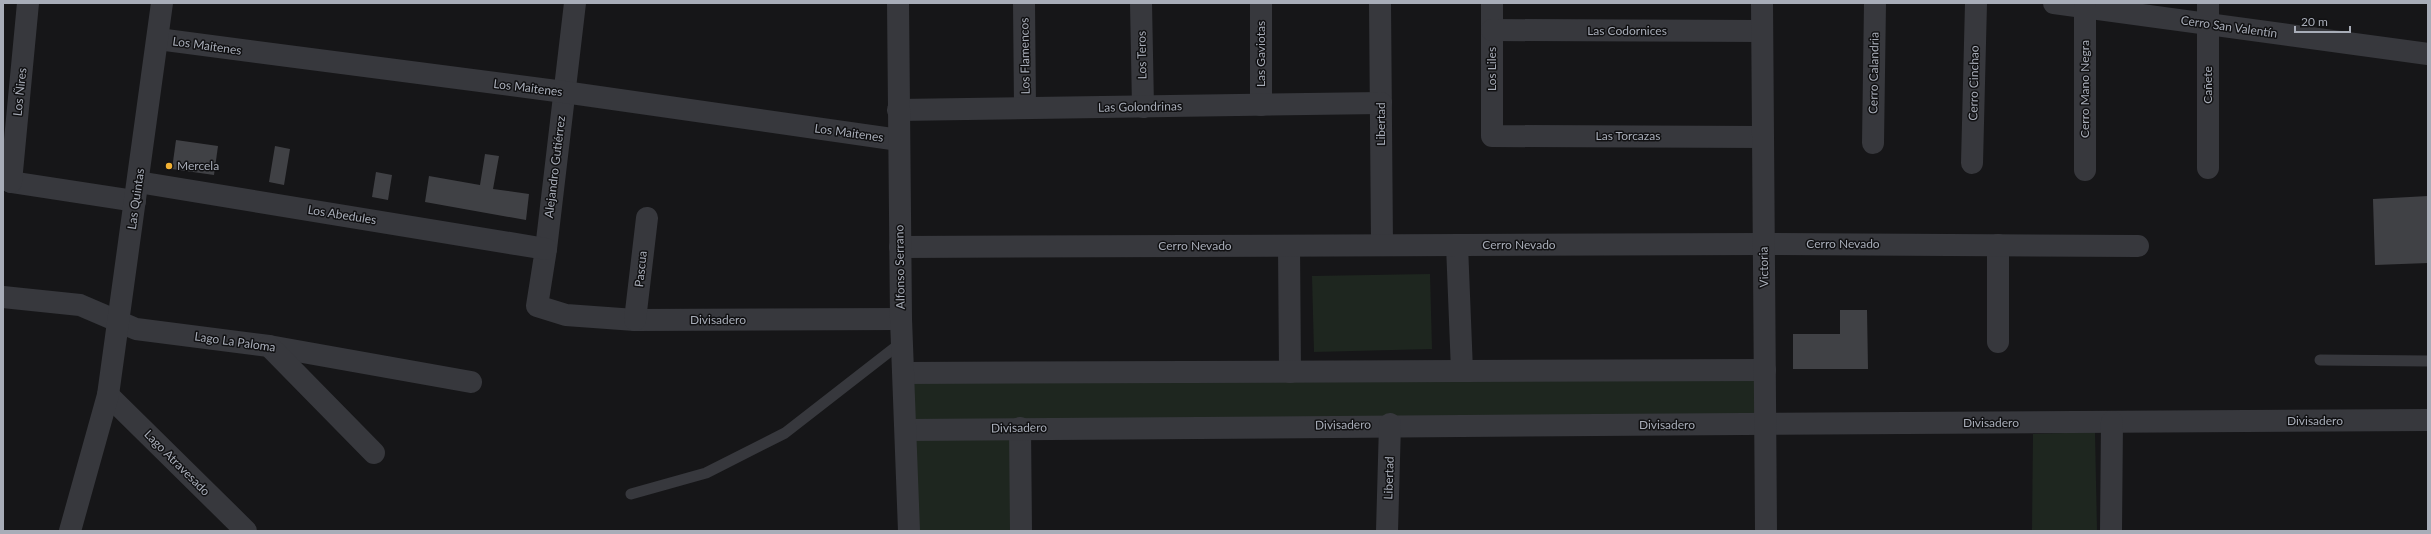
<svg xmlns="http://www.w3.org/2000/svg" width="2431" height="534" font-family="Lato,sans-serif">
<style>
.green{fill:#1e261f}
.building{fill:#404145}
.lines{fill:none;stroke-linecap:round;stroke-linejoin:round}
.service{stroke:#37383d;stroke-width:11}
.minor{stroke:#37383d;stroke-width:22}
.tertiary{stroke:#37383d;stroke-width:22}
.poi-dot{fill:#f2b134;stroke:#111113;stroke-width:1.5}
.labels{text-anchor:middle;stroke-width:3;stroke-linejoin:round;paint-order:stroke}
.street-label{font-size:12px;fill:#a8adb8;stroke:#111113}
.poi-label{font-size:12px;fill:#a8adb8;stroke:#111113;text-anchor:start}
</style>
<rect width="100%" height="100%" fill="#161618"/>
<!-- green -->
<g class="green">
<path d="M1430,274L1432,349L1314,352L1312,276Z"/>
<path d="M1757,375L1758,418L913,420L912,381Z"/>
<path d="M2095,432L2097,531H2032L2033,434Z"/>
<path d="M1014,437V531H917L913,438Z"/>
</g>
<!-- building -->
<g class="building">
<path d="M176,140L218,146L214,175L172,169Z"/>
<path d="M275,146L290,149L284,185L269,182Z"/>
<path d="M485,154L499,156L493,189L529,194L526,220L425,202L429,176L480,185Z"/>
<path d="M376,172L392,175L388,200L372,197Z"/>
<path d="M2428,196V263L2375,265L2373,199Z"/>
<path d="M1840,310H1867L1868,369H1793V334H1840Z"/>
</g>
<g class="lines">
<!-- service -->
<g class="service">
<path d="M2320,360L2428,361"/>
<path d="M631,494L706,473L785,433L902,342"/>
</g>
<!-- minor -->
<g class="minor">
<path d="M575,3L546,249L537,306L566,315L635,320L901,319"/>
<path d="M1024,3L1025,108"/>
<path d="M1141,3L1143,107"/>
<path d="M1261,3V105"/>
<path d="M1380,3L1382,245"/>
<path d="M1492,3V136L1763,137"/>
<path d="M2054,3L2428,54"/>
<path d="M1492,30L1762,31"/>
<path d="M158,39L564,92L899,140"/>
<path d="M898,110L1381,103"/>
<path d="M1873,143L1875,3"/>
<path d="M1972,163L1976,3"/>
<path d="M2208,168V3"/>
<path d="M2085,170V7"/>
<path d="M3,177L11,182L135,201"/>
<path d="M11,182L28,3"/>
<path d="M138,182L546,249"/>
<path d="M1457,245L1462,371"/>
<path d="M1998,245V342"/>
<path d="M1289,246L1290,372"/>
<path d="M900,247L1763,244L2138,246"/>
<path d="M3,297L80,305L136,329L269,346L471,382"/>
<path d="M635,320L647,218"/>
<path d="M269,346L374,453"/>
<path d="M904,373L1765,370"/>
<path d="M108,395L246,531"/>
<path d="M1020,428L1021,531"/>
<path d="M907,430C1414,424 1921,424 2428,420"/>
<path d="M70,531L108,395L162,3"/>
<path d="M1387,531L1390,424"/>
<path d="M2111,531L2112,422"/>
</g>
<!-- tertiary -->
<g class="tertiary">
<path d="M898,3L901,319L909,531"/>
<path d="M1762,3L1766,531"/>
</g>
</g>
<!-- markers -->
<circle class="poi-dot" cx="169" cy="166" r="4"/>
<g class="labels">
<!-- street labels -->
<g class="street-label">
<text transform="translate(2229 27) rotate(8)" y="4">Cerro San Valentín</text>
<text x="1627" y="35">Las Codornices</text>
<text transform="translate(207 46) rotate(8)" y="4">Los Maitenes</text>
<text transform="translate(1261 54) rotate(-90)" y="4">Las Gaviotas</text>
<text transform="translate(1142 55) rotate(-91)" y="4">Los Teros</text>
<text transform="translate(1025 56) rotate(-91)" y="4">Los Flamencos</text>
<text transform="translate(1492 69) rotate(-90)" y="4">Los Liles</text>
<text transform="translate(1874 73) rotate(-89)" y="4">Cerro Calandria</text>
<text transform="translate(1974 83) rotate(-89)" y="4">Cerro Cinchao</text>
<text transform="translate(2208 85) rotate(-90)" y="4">Cañete</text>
<text transform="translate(528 88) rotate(7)" y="4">Los Maitenes</text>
<text transform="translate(2085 89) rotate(-90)" y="4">Cerro Mano Negra</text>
<text transform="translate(20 92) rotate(-84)" y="4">Los Ñires</text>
<text transform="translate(1140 107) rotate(-1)" y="4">Las Golondrinas</text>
<text transform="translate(1381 124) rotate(-90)" y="4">Libertad</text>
<text transform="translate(849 133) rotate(8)" y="4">Los Maitenes</text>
<text x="1628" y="140">Las Torcazas</text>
<text transform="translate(555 167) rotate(-83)" y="4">Alejandro Gutiérrez</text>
<text transform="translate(136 199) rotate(-82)" y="4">Las Quintas</text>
<text transform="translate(342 215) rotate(9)" y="4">Los Abedules</text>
<text x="1843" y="248">Cerro Nevado</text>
<text x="1519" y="249">Cerro Nevado</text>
<text x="1195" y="250">Cerro Nevado</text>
<text transform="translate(900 267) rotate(-91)" y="4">Alfonso Serrano</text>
<text transform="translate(1764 267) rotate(-91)" y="4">Victoria</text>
<text transform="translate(641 269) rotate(-84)" y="4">Pascua</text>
<text x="718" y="324">Divisadero</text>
<text transform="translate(235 342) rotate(8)" y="4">Lago La Paloma</text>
<text x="2315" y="425">Divisadero</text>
<text x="1991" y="427">Divisadero</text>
<text transform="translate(1343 425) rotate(-1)" y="4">Divisadero</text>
<text x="1667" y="429">Divisadero</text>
<text transform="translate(1019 428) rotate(-1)" y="4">Divisadero</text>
<text transform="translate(177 463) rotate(45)" y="4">Lago Atravesado</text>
<text transform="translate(1389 478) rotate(-88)" y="4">Libertad</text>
</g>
<!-- poi labels -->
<g class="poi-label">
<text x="177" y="170">Mercela</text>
</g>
</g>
<!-- border -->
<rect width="2431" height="534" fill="none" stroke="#a8adb8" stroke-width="8"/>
<!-- scale -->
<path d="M2295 26v6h55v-6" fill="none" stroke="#a8adb8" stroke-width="2"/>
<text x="2301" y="26" font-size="12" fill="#a8adb8" stroke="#111113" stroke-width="3" paint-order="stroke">20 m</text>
</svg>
